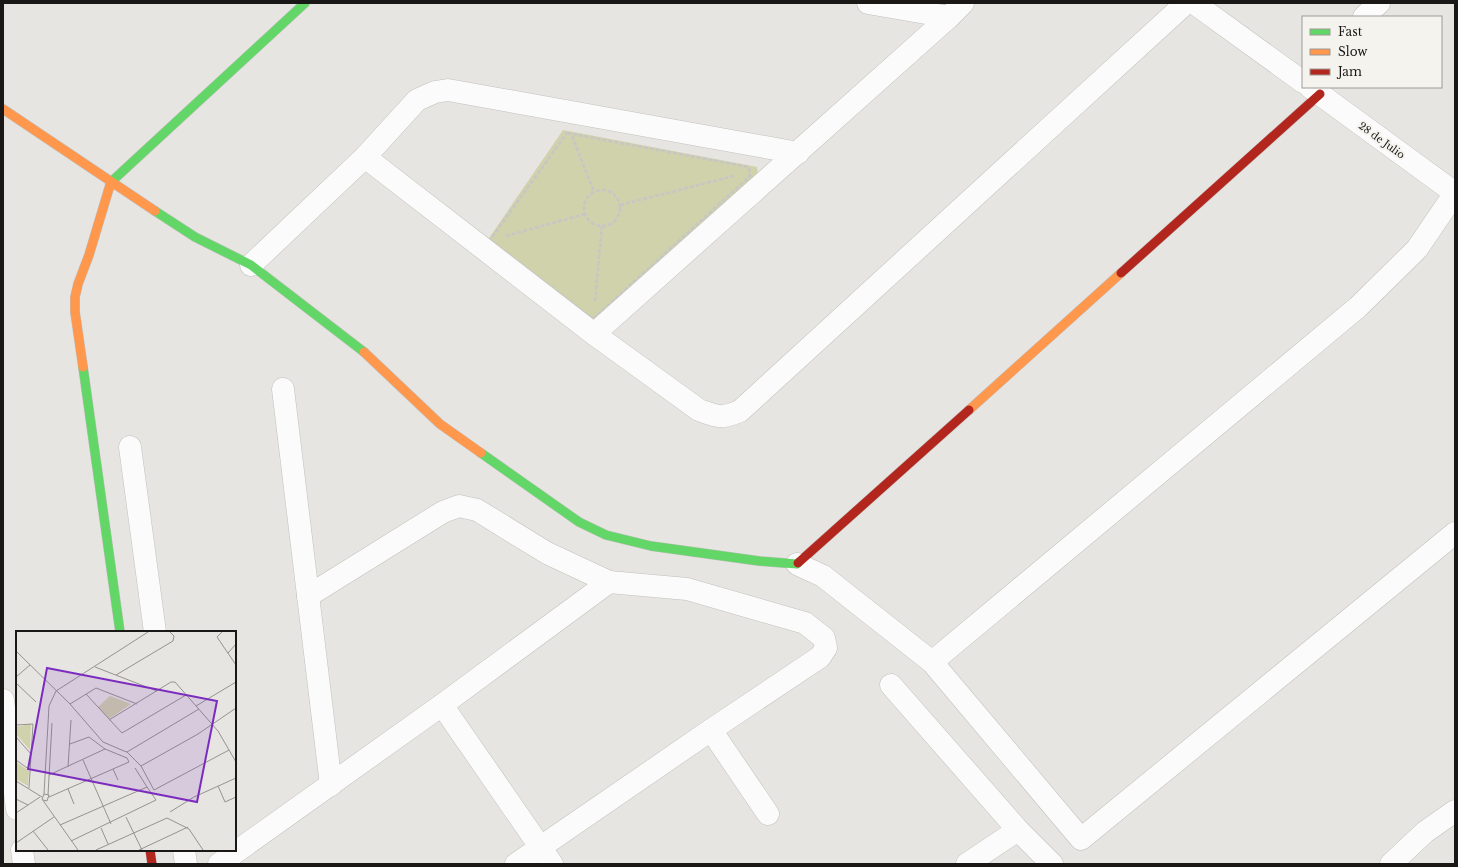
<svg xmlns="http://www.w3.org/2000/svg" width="1458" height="867" font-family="'Libre Baskerville',serif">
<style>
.green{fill:#d0d2ab}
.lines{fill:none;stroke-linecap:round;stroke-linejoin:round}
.street-casing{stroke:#c1c0bd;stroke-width:23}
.fast-casing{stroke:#c1c0bd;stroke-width:10}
.slow-casing{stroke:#c1c0bd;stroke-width:10}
.jam-casing{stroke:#c1c0bd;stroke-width:10}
.path{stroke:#c6c6c5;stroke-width:2.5;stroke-dasharray:4 2;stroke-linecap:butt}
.street{stroke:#fbfbfb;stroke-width:22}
.fast{stroke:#63d668;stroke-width:9}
.slow{stroke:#ff974d;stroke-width:9}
.jam{stroke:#b3261e;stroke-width:9}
.labels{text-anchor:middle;stroke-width:4;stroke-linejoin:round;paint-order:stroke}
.street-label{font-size:10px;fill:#191816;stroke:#f5f3ee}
.inset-road{fill:none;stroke:#959390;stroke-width:1}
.view{fill:#7b2cbf;fill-opacity:0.15;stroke:#7b2cbf;stroke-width:2}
.inset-edge{fill:none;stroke:#191816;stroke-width:2}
</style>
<rect width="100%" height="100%" fill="#e7e5e2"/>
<!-- green -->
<path class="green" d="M563,130L757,167L758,175L595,323L487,241Z"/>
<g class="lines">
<defs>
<g id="street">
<path d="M868,3L949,17"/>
<path d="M1194,3L1303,82"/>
<path d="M1364,17L1379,3"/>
<path d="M1310,87L1455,193"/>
<path d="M365,157L594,334L699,410C718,417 721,419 740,411L1186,3"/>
<path d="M251,265L365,157L417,100L435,92L448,90L798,153"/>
<path d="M594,334L949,17L963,3"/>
<path d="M283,389L331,785"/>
<path d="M130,447L155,632"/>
<path d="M797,564L823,576L932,662L1081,839L1455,533"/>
<path d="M308,596L443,512L459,506L477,510L547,553L609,582L687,589L805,623L824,638L826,648L820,657L711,730L516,864"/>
<path d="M932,662L1358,307L1417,249L1455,193"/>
<path d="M891,685L1018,830"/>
<path d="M3,700L17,809"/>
<path d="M442,705L552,864"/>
<path d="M711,730L768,814"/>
<path d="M22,850L24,864"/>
<path d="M184,850L186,864"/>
<path d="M219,864L442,705L609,582"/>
<path d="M967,864L1018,830L1052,864"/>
<path d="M1391,864L1425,832L1455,811"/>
</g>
<g id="fast">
<path d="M110,185L111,182L305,3"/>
<path d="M155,211L195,237L251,265L364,352"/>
<path d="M83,367L120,632"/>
<path d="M481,453L579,522L606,535L651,546L759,561L797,564L798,563"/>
</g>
<g id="slow">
<path d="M3,109L155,211"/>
<path d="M364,352L440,424L481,453"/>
<path d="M83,367L75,312V297L78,284L89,255L110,185"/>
<path d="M969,410L1121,273"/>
</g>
<g id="jam">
<path d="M1121,273L1320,94"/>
<path d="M798,563L969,410"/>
<path d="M150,850L152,864"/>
</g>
</defs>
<!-- street casing -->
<use href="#street" class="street-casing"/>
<!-- fast casing -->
<use href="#fast" class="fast-casing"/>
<!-- slow casing -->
<use href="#slow" class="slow-casing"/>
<!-- jam casing -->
<use href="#jam" class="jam-casing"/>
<!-- path -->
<g class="path">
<path d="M567,133L749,167L750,176L593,319L490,240Z"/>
<path d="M572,136L594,192"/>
<circle cx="602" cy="208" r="18"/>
<path d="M620,205L734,176"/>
<path d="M506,236L585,214"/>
<path d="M595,301L602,226"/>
</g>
<!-- street -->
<use href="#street" class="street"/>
<!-- fast -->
<use href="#fast" class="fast"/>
<!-- slow -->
<use href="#slow" class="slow"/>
<!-- jam -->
<use href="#jam" class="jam"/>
</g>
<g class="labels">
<!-- street labels -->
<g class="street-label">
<text transform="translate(1382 140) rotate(36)" y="4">28 de Julio</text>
</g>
</g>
<!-- overview -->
<g transform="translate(16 631)">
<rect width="220" height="220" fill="#e7e5e2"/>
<path d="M94,65L115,73L93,88L82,76ZM15,93L14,119L0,103V96ZM0,131L13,140L12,155L0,148Z" fill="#d0d2ab"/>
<path class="inset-road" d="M206,1L201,6L220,34M0,20L54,73L87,111L108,120L111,121L183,78M212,22L220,13M79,36L141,60M100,44L157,10L158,5L154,1M0,46L14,34M0,52L20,71M70,63L106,102L170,64M54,73L80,57L121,73M180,75L220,51M93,89L155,51H159L202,100L220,131M0,94L17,93L13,157M0,106L15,123M111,121L125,135L138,159L213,119M0,129L14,139M67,129L95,193M125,135L182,103L220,77M52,136L55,89M119,137L131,156M97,138L102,149M33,144L89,118M0,150L26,166M202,155L209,171L220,166M52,158L58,173M28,163L33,75L40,60L132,1M32,164L36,92M33,166L113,131L111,127L89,118L73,106L54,113M0,168L12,174M27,169L31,170L33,164L28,163L26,168L62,219M154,181L178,166L220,147M0,182L24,166M110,186L126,219M44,194L131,156L140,169L55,210M85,197L92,213M17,200L32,219M0,212L38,186M80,219L151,187L173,198L187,219M123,219L172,196"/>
<path class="view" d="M31,37L201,70L181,171L12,138Z"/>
<rect width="220" height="220" class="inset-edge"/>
</g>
<!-- border -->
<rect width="1458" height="867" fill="none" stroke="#191816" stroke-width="8"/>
<!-- legend -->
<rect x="1302" y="16" width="140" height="72" fill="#f5f3ee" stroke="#9d9b98"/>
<rect x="1310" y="29" width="20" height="6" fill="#63d668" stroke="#9d9b98"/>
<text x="1338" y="36" font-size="12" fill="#191816">Fast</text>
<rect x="1310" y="49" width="20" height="6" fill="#ff974d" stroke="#9d9b98"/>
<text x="1338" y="56" font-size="12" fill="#191816">Slow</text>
<rect x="1310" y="69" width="20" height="6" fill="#b3261e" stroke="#9d9b98"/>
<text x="1338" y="76" font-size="12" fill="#191816">Jam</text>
</svg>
